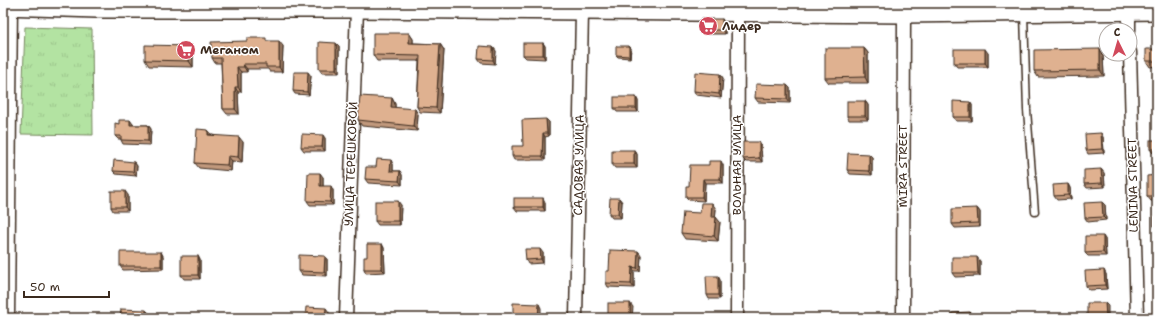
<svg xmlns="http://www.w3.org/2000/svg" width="1160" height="321" font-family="'Shantell Sans',sans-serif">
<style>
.park{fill:url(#park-tufts);stroke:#778660}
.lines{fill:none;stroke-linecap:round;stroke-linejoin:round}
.service-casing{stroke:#3b2a1e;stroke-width:9}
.minor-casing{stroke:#3b2a1e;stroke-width:15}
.secondary-casing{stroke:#3b2a1e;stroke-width:20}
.service{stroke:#fff;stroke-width:6}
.minor{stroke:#fff;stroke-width:12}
.secondary{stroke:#fff;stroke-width:17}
.wall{fill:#c0987c;stroke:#3b2a1e}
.shaded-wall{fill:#9c7c65;stroke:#3b2a1e}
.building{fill:#dfb190;stroke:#3b2a1e}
.labels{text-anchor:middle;stroke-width:3;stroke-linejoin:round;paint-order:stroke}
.poi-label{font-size:12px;font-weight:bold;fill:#3b2a1e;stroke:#fff;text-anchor:start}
.street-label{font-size:12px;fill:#3b2a1e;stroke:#fff}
</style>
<defs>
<pattern id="park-tufts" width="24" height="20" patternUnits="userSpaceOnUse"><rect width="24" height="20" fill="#b3e3a2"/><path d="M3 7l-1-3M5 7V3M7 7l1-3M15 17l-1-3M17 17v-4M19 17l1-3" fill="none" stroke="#9bc38b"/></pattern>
</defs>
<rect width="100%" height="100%" fill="#fff"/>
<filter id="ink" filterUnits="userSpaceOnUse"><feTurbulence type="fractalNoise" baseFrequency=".025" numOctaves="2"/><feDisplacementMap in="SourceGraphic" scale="8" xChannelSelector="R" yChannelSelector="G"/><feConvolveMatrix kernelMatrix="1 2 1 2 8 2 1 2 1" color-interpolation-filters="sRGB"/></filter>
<g filter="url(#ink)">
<!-- park -->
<path class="park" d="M25,27L92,29L93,135L21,134Z"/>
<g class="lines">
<defs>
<path id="service" d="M1024,14L1027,110L1035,212"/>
<g id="minor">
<path d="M1129,10V30"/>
<path d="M1130,52L1137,318"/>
<path d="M8,318L11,3"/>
<path d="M346,318L357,9"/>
<path d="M576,318L582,12"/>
<path d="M737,318L738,13"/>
<path d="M903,318L904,14"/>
</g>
<path id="secondary" d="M3,6L96,9H357L904,14L1157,11"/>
</defs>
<!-- service casing -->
<use href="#service" class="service-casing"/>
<!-- minor casing -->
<use href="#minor" class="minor-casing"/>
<!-- secondary casing -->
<use href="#secondary" class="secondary-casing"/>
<!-- service -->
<use href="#service" class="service"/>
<!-- minor -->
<use href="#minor" class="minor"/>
<!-- secondary -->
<use href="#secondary" class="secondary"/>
</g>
<!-- wall -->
<g class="wall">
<path d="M722,19L725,22V34H704L701,30Z"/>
<path d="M409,33L413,39V43L440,44L444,50L440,113L420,112L417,107L419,61H377L373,55Z"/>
<path d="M268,41L283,46L282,72H270L268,69H247V72H241V92H238L239,114H227L223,109L221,63H215L212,58Z"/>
<path d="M543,43L545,46V59L526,58L523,55Z"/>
<path d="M190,46L193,52V67L149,66L145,60Z"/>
<path d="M339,46V73H322L319,69Z"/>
<path d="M493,47L496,51L495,64L481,63L478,59Z"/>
<path d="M631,48L630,58L618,57L616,55Z"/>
<path d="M864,48L868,53V83H829L825,78Z"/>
<path d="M1100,49L1103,55L1104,76L1038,77L1034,71Z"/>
<path d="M1157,49V66L1150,67L1146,61Z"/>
<path d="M988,53V67H957L954,63Z"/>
<path d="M720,74L723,78L721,98L696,95L694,91Z"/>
<path d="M311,76L309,95L295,94L293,91Z"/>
<path d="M790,88V103L758,102L755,98Z"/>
<path d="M636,97L638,101V112H617L614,108Z"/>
<path d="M392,98L395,104V108L418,114L417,131L362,126L358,120Z"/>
<path d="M865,101L868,105V120H849L847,116Z"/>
<path d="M970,102L972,105V121H956L953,117Z"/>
<path d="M546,119L549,122V136L545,137V160H514L512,156L523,146Z"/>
<path d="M133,124V125H148L151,129L150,145L123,144L121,140V139H118L115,136Z"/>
<path d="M208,130L212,135L243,142L242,162L232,161L231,171L199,168L195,163Z"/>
<path d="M1103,137L1104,153L1088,154L1086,150Z"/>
<path d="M325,138V151H304L301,147Z"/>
<path d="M1157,140V152L1153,153L1150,149Z"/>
<path d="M759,142L761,146L762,162H746L743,159Z"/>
<path d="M634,150L637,154V168H615L612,164Z"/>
<path d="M869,154L872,157V175L850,174L847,170Z"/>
<path d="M134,162L137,166L136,176L116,174L113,171Z"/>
<path d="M393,164V171H400L402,175V185L368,183L365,179L376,167Z"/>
<path d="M723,165V183H705L704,201L689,200L686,197L689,186Z"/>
<path d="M1101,169L1104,173L1105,187L1087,188L1084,184Z"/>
<path d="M1157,175V230L1154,226V201H1151L1147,196Z"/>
<path d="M323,177V186L333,190V205H310L307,201Z"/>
<path d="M1068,184L1070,188L1071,199L1057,200L1054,196Z"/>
<path d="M128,195V211H113L111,207Z"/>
<path d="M619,198L622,202L621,218H612L609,214Z"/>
<path d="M545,202V211H517L514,207Z"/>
<path d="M401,205L400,225H378L375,221Z"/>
<path d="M1105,205L1106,220L1088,222L1085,218Z"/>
<path d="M977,208L980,212V227L955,228L952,224Z"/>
<path d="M716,209L715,217L720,222L718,241L685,239L681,233L700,213Z"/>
<path d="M1105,239L1106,256H1088L1085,253Z"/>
<path d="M382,244L384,248L385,272L366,273L364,269L367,257Z"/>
<path d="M638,251L641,255L640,271H634V288L608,287L606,283L609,271Z"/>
<path d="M161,252L163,256V269L123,270L120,266Z"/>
<path d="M543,253V263L528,264L526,260Z"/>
<path d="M198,256L200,260V279H184L181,275Z"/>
<path d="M327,259V276L302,275L299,271Z"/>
<path d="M980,261V276L955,277L952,273Z"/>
<path d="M1106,274L1107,289L1089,290L1086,286Z"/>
<path d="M718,276L720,280V299H709L707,295Z"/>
</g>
<!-- shaded-wall -->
<g class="shaded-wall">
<path d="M722,19L725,22V34L722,30Z"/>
<path d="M409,33L413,39V48L409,43Z"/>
<path d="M279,41L283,46L282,72L279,67Z"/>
<path d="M336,43L339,46V73L336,69Z"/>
<path d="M543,43L545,46V59L543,55Z"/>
<path d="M440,44L444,50L440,113L436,108Z"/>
<path d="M190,46L193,52V67L189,61Z"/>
<path d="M629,46L631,48L630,58L629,56Z"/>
<path d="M493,47L496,51L495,64L493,60Z"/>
<path d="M864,48L868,53V83L865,77Z"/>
<path d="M985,49L988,53V67L985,63Z"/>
<path d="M1100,49L1103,55L1104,76L1100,70Z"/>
<path d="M243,64L247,69V72L244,67Z"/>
<path d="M237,67L241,72V92L238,87Z"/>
<path d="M308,72L311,76L309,95L307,92Z"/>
<path d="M720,74L723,78L721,98L719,94Z"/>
<path d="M787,85L790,88V103L787,99Z"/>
<path d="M235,87L238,92L239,114L235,109Z"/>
<path d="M636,97L638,101V112L636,108Z"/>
<path d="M392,98L395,104V113L391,107Z"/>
<path d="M865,101L868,105V120L865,116Z"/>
<path d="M970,102L972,105V121L970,117Z"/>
<path d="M415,109L418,114L417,131L413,126Z"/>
<path d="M546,119L549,122V136L547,133Z"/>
<path d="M130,120L133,124V128L130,125Z"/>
<path d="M148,125L151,129L150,145L148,141Z"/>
<path d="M208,130L212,135H208Z"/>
<path d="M543,133L545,137V160L542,156Z"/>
<path d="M1101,133L1103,137L1104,153L1102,149Z"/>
<path d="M323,135L325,138V151L322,147Z"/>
<path d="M239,137L243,142L242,162L238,157Z"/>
<path d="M759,142L761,146L762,162L759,158Z"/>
<path d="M634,150L637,154V168L634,164Z"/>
<path d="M869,154L872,157V175L869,171Z"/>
<path d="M228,156L232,161L231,171L227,165Z"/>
<path d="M391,160L393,164V175L390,171Z"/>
<path d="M721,161L723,165V183L720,179Z"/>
<path d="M134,162L137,166L136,176L133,172Z"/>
<path d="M1101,169L1104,173L1105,187L1102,183Z"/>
<path d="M400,171L402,175V185L399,181Z"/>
<path d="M320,173L323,177V190L320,186Z"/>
<path d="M703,179L705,183L704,201L702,197Z"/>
<path d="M1068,184L1070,188L1071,199L1068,195Z"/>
<path d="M331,186L333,190V205L330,202Z"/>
<path d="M125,191L128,195V211L125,207Z"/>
<path d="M543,198L545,202V211L543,207Z"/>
<path d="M619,198L622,202L621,218L618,214Z"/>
<path d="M398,201L401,205L400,225L398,221Z"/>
<path d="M1102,202L1105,205L1106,220L1103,217Z"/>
<path d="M712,203L716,209L715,222L711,217Z"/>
<path d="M977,208L980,212V227L978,223Z"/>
<path d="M716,217L720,222L718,241L714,236Z"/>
<path d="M1103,236L1105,239L1106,256L1103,252Z"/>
<path d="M382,244L384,248L385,272L382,269Z"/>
<path d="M540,249L543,253V263L541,259Z"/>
<path d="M638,251L641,255L640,271L637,268Z"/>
<path d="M161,252L163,256V269L161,266Z"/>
<path d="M198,256L200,260V279L198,275Z"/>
<path d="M325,256L327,259V276L324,272Z"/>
<path d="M977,257L980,261V276L978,273Z"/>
<path d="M632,267L634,271V288L631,284Z"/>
<path d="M1104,270L1106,274L1107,289L1105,285Z"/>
<path d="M718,276L720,280V299L718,295Z"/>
<path d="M630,303L633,307L632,318H630Z"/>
<path d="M1105,303L1108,306V318H1106V317Z"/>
<path d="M539,304L541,308V318H538Z"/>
<path d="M326,308L329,312L328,318H325Z"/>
<path d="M146,310L149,313V318H146Z"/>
<path d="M970,312L973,316V318H970Z"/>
</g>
<!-- building -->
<g class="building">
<rect x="701" y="19" width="21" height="11"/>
<path d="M373,33H409V43L440,44L436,108L417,107L420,56L373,55Z"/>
<path d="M247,38H266V41H279V67H266V64H243L244,67H237L238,87H235V109H223L221,58H212L211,42L247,41Z"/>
<path d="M319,42L336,43V69H319Z"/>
<rect x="523" y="43" width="20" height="12"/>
<path d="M145,45L190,46L189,61L145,60Z"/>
<path d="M479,46L493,47V60L478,59Z"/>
<path d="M616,46H629V56L616,55Z"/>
<path d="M825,48H864L865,77L825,78Z"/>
<rect x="954" y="49" width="31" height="14"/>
<path d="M1100,49V70L1034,71V50Z"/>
<rect x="1146" y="49" width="11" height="12"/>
<path d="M294,72H308L307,92L293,91Z"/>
<path d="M695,72L720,74L719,94L694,91Z"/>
<path d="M756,84L787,85V99L755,98Z"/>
<path d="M360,96L392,98L391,107L415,109L413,126L358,120Z"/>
<rect x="614" y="97" width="22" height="11"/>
<rect x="847" y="101" width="18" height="15"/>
<path d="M953,101L970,102V117H953Z"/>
<path d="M546,119L547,133H543L542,156H512V146H523L522,120Z"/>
<path d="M119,120H130V125H148V141L121,140V136H115V123L119,124Z"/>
<path d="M197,129L208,130V135L239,137L238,157L228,156L227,165L195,163Z"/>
<path d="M1101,133L1102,149L1086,150L1085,134Z"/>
<path d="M302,134L323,135L322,147H301Z"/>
<rect x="1150" y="140" width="7" height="9"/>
<path d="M743,142H759V158L743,159Z"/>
<rect x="612" y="150" width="22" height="14"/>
<path d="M848,153L869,154V171L847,170Z"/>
<path d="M377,159L391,160L390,171H400L399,181L365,179L366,167H376Z"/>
<path d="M114,160L134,162L133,172L113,171Z"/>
<path d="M709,161H721L720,179H703L702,197H686V186H689L690,165H709Z"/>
<path d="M1101,169L1102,183L1084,184V170Z"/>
<path d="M308,173H320V186H331L330,202L307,201Z"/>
<path d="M1157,175V226H1154V196H1147V176Z"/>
<path d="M1068,184V195L1054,196L1053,185Z"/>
<rect x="111" y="191" width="14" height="16"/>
<rect x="514" y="198" width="29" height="9"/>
<path d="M610,198H619L618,214H609Z"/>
<rect x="375" y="201" width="23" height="20"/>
<path d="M1102,202L1103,217L1085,218L1084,203Z"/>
<path d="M701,203H712L711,217H716L714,236L681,233L683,212L700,213Z"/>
<path d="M977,208L978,223L952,224V209Z"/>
<path d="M1085,236H1103V252L1085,253Z"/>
<path d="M367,244H382V269H364V257H367Z"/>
<path d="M525,249H540L541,259L526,260Z"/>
<path d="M610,250L638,251L637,268L632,267L631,284L606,283V271H609Z"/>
<rect x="120" y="252" width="41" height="14"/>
<path d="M299,255L325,256L324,272L299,271Z"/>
<rect x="181" y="256" width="17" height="19"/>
<path d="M952,257H977L978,273H952Z"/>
<path d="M1104,270L1105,285L1086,286L1085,271Z"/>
<path d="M706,276H718V295H707Z"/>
<path d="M513,303L539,304L538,318L513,317Z"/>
<rect x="608" y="303" width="22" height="15"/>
<path d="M1087,303H1105L1106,317L1087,318Z"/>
<path d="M306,307L326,308L325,318H305Z"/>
<path d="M121,309L146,310V318H120Z"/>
<path d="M970,312V318H952V313Z"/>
<path d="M358,314L375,315V318H358Z"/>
</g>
</g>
<!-- icons -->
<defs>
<symbol id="supermarket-disc" viewBox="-11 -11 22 22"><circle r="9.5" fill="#d1495b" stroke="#fff"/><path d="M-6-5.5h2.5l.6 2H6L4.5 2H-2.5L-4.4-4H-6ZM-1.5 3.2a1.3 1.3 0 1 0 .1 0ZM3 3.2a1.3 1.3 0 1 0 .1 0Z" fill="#fff"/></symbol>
</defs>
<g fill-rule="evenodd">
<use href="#supermarket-disc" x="697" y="15" width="22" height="22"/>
<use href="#supermarket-disc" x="175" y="39" width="22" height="22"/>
</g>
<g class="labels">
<!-- poi labels -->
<g class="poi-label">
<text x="722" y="30">Лидер</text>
<text x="200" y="54">Меганом</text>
</g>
<!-- street labels -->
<g class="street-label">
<text transform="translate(351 164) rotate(-88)" y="4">УЛИЦА ТЕРЕШКОВОЙ</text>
<text transform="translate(579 165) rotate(-89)" y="4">САДОВАЯ УЛИЦА</text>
<text transform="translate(737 165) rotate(-90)" y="4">ВОЛЬНАЯ УЛИЦА</text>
<text transform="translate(903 166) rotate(-90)" y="4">MIRA STREET</text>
<text transform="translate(1133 185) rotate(-91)" y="4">LENINA STREET</text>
</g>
</g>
<!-- margin -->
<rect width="1160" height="321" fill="none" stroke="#fff" stroke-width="16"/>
<rect x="8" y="8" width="1144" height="305" fill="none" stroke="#3b2a1e" stroke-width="1.5" filter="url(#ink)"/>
<!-- north arrow -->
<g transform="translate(1118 42) rotate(355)"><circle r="19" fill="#ffffff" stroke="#b1aaa5"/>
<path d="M0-3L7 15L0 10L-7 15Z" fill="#d1495b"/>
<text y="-6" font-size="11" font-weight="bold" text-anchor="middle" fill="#3b2a1e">С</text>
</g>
<!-- scale -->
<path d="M24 291v6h85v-6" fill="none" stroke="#3b2a1e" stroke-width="2"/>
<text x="30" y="291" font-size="12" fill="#3b2a1e" stroke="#ffffff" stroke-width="3" paint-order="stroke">50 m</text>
</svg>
